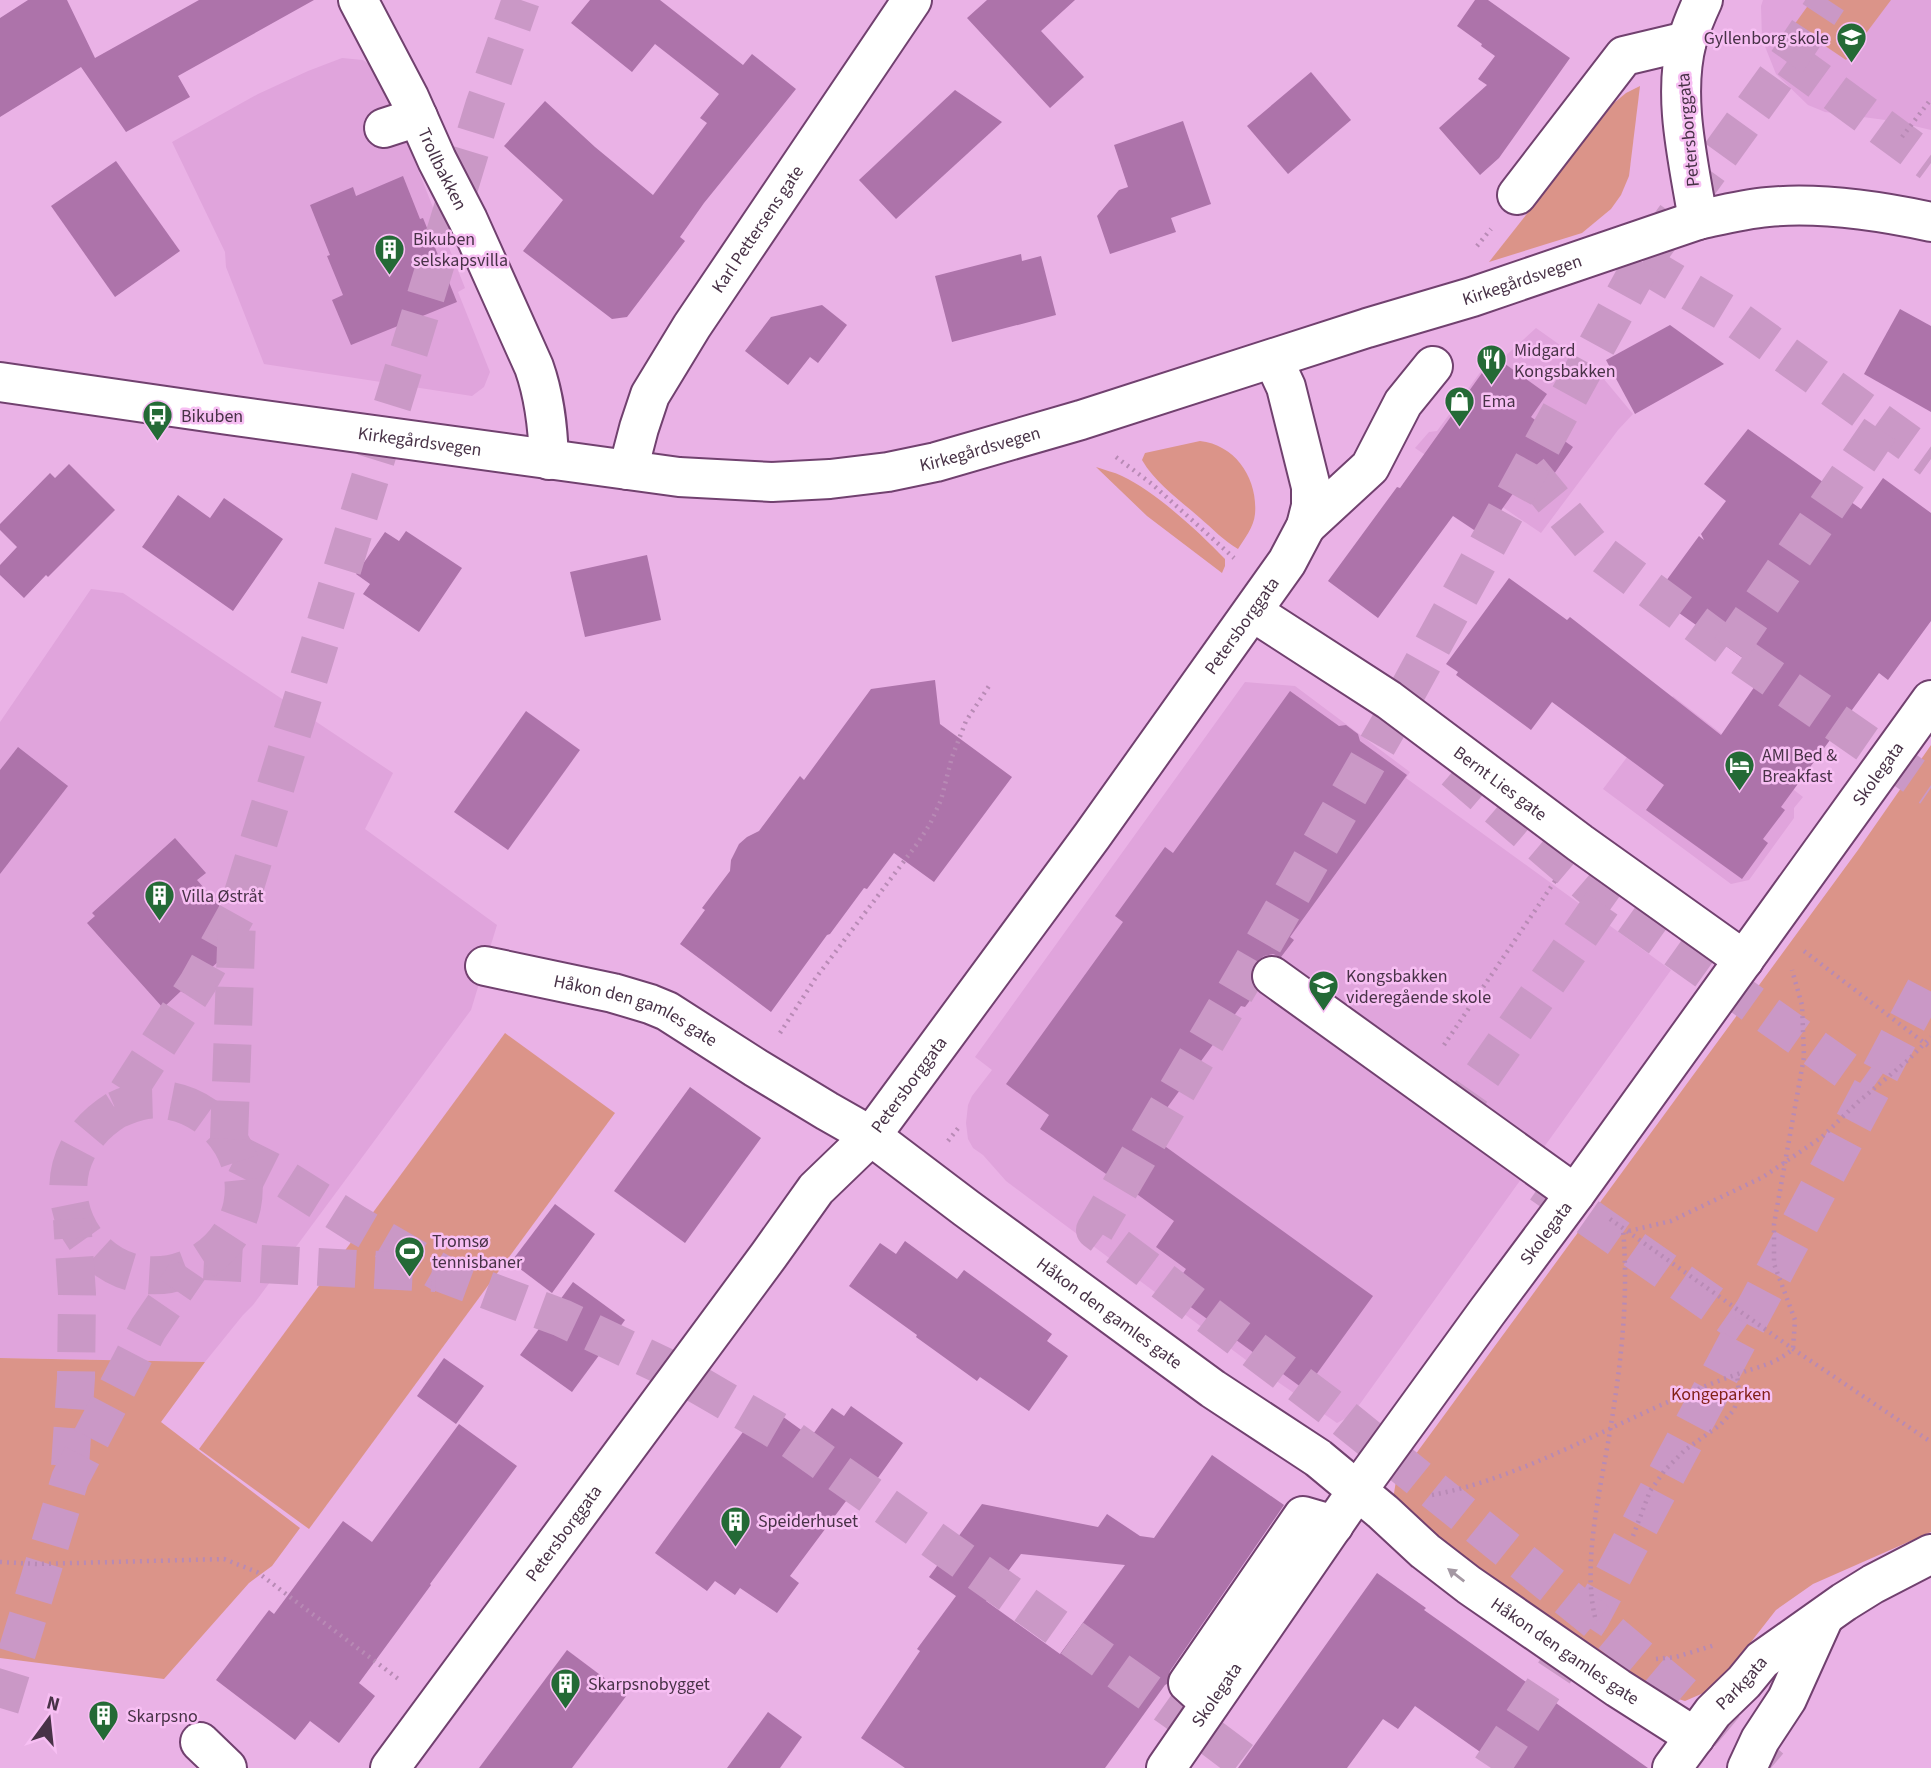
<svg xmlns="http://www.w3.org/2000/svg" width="1931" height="1768" font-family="'Source Sans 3',sans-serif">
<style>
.built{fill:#e0a4dc}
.green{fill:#db9489}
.building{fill:#ad73aa;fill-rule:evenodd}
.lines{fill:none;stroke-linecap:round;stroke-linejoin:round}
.minor-tunnel{stroke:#ca98c6;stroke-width:38;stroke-dasharray:38 19;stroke-linecap:butt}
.major-tunnel{stroke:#ca98c6;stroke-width:38;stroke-dasharray:38 19;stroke-linecap:butt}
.minor-casing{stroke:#71416f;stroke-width:42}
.path{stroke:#b88ab5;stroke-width:4.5;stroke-dasharray:2 5;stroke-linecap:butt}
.minor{stroke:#fff;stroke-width:38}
.oneway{fill:#a498a3}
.labels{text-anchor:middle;stroke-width:5;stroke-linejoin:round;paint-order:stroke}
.poi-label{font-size:18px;fill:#483247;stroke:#f7bff3;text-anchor:start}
.street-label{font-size:18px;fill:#483247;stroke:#f7bff3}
.park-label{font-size:18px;fill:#832119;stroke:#f7bff3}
</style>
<rect width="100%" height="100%" fill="#eab2e6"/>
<!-- built -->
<g class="built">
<path d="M1763,0H1931V130L1893,121L1825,112L1808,105L1776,74L1762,39L1761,6Z"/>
<path d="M342,58L363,60L373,67L388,94L465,288L458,292L490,372L484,387L472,396L264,364L226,267L225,252L172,142L258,94L308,71Z"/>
<path d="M1536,328L1598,372L1633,414L1618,430L1541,533L1415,448L1429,432L1437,431L1493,355L1501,360Z"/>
<path d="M91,589L123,593L393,773L365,829L497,925L471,1010L253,1305L243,1315L205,1362L0,1358V722Z"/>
<path d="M1245,682L1295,686L1410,772L1406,778L1671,970L1352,1415L1337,1423L1246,1360L1006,1181L983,1155L973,1148L968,1139L966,1123L968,1105L972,1096L992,1070L975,1057Z"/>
<path d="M1673,696L1803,797L1794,808V818L1749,880L1731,884L1603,789Z"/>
</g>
<!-- green -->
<g class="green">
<path d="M1812,0H1891L1846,60L1794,25Z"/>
<path d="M1640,86L1629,176L1621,195L1611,209L1582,233L1489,262L1614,103L1626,93Z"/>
<path d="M1200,441C1236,445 1258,479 1255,514C1254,527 1244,539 1238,549C1224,541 1213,529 1200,518C1180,500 1156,484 1142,460L1145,453Z"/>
<path d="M1096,467C1104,470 1114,472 1122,476C1156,492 1199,532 1225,559V566L1222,573L1147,516Z"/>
<path d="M1931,745V1532L1813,1584L1776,1610L1715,1688L1685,1701L1655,1692L1419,1536L1393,1499L1396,1481L1858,850Z"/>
<path d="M505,1033L615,1113L309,1529L199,1449Z"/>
<path d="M0,1358L205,1362L161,1422L300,1528L272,1566L249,1583L164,1679L0,1658Z"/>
</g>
<!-- building -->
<g class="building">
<path d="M28,0H67L95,58L199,0H314L178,76L190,97L126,132L81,67L0,117V18Z"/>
<path d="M590,0H660L743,65L752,54L796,89L704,203L680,237L685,241L627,317L612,319L523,251L563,200L504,146L545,101L595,147L653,195L707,123L700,118L719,94L655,44L632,72L571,23Z"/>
<path d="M987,0H1075L1041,31L1084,77L1050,108L967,18Z"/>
<path d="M1475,0H1488L1570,58L1499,158L1480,175L1439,128L1487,85L1478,79L1495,56L1481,46L1482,44L1457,26Z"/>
<path d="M1311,72L1351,120L1288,174L1247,126Z"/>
<path d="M955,90L1002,122L896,219L859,180Z"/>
<path d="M1183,121L1211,204L1171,218L1176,232L1110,254L1097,216L1119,190L1128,187L1114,145Z"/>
<path d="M116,161L180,251L115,297L51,206Z"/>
<path d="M403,176L420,219L423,218L457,302L351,345L332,300L343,295L327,256L330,255L310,205L353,187L356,196Z"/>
<path d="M1021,254L1022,261L1041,256L1056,315L952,342L935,276Z"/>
<path d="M822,305L847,325L818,363L810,357L788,385L745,351L771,317Z"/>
<path d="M1900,309L1931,326V412L1864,374Z"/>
<path d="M1670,325L1724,364L1635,414L1606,360Z"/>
<path d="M1494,356L1547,394L1531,417L1573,447L1537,498L1519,485L1483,536L1453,516L1378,618L1328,581L1397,487L1400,488Z"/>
<path d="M1748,429L1861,509L1883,478L1931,513V621L1888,680L1879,673L1781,807L1785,810L1763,839L1768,843L1742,879L1646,810L1664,785L1552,702L1531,730L1456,675L1458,672L1446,664L1509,578L1567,620L1570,617L1721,735L1764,673L1655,596L1699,536L1704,540L1701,534L1726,501L1704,484Z"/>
<path d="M69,464L115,510L48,577L46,575L24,598L0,575V565L17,547L0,530V524L50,473L55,478Z"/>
<path d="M178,495L210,518L224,498L283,539L233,611L142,547Z"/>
<path d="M406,531L462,568L419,632L363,594L370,584L356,574L385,532L399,541Z"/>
<path d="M647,555L661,620L585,637L570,572Z"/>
<path d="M935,680L940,724L1012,777L934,882L894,853L867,889L864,888L830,934L827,935L771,1012L680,944L705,910L702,908L730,871L731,860L739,844L747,837L759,831L800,776L804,780L871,689Z"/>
<path d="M1290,691L1339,726L1346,725L1358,734L1360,741L1407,775L1290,937L1294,940L1281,957L1273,954L1264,956L1255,963L1250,975L1252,984L1257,991L1245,1007L1241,1006L1148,1134L1373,1296L1305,1390L1170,1292L1186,1269L1156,1247L1174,1221L1116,1179L1115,1180L1040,1129L1049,1115L1006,1084L1123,922L1115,916L1165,847L1173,853Z"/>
<path d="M526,711L580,750L508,850L454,812Z"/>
<path d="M18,747L68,786L0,874V770Z"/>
<path d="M175,838L206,873L197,880L246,936L184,993L181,991L163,1008L87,923L95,916L92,913Z"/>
<path d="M690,1087L761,1138L685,1243L614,1191Z"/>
<path d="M555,1204L595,1234L552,1293L511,1262Z"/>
<path d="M905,1241L957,1279L964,1270L1052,1334L1047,1341L1068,1356L1029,1411L980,1377L977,1381L916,1337L917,1335L849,1286L880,1243L896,1254Z"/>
<path d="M573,1282L625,1320L572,1392L520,1355Z"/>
<path d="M444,1358L484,1386L456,1424L417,1396Z"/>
<path d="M764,1403L811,1437L832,1408L844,1416L851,1406L903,1443L867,1493L858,1485L790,1576L799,1583L777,1613L740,1588L735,1595L715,1581L707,1591L655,1553Z"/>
<path d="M459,1424L517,1466L430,1584L431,1585L359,1683L375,1696L339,1743L310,1721L295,1740L216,1680L269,1610L274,1614L343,1521L372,1542Z"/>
<path d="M1212,1455L1284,1505L1170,1671L1167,1684L1165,1685L1105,1768H905L861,1738L920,1651L917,1649L956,1596L929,1577L982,1504L1098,1527L1107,1514L1140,1536L1154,1538ZM1021,1554L1125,1565L1060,1654L986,1601Z"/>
<path d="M1377,1573L1426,1608L1424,1610L1648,1768H1503L1415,1706L1398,1729L1383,1719L1347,1768H1238Z"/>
<path d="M567,1650L627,1695L572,1768H479Z"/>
<path d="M768,1712L802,1737L780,1768H727Z"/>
</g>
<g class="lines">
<!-- minor-tunnel -->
<g class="minor-tunnel">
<path d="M1789,59L1931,163"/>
<path d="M1642,263L1733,317L1931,459"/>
<path d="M1529,471L1592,547L1730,649L1931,788"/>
<path d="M1730,649L1883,425"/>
<path d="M1454,770L1605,899L1872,1089"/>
<path d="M1450,1122L1605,899"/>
<path d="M237,1154L277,1174L356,1224L441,1273L562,1318L676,1372L788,1437L1196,1726L1252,1768"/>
<path d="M1541,1184L1745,1327"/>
<path d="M204,1261L436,1273"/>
<path d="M1491,1768L1591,1617L1931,977"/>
<path d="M1771,1768L1591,1617L1330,1407L1095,1230L1247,972L1390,723L1642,263L1789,59L1828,0"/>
</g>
<!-- major-tunnel -->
<g class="major-tunnel">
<path d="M116,1110C125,1106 135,1102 146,1100C204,1094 254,1148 242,1206C237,1230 220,1252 198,1264C98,1316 11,1176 116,1110L198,983L237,913L484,106L521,0"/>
<path d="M229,1139L237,919"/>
<path d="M70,1466L76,1378L77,1294L72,1219"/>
<path d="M0,1708L70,1479L148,1329L189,1269"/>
</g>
<defs>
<g id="minor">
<path id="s1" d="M358,0L409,97L437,160L468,220L534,367C545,398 548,428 549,460"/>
<path d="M384,128L418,117"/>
<path d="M1517,195L1624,56L1687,41"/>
<path d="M1698,220C1689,163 1672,98 1687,41C1691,27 1697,13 1703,0"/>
<path id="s2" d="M0,382L228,415L679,477L772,482L830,479L888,472L936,462L1081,420L1367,328L1472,297L1698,220C1721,215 1744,209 1768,207C1820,202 1880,211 1931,222"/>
<path id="s3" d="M628,470L639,428L650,395L692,326L912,0"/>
<path d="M1306,526L1370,467L1403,403L1433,366"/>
<path id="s4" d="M1253,612L1389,700L1580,843L1744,960"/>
<path id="s5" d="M485,966L613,993L650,1004L667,1011L756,1068L827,1111L871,1136L966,1208L1213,1389L1318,1458L1383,1512L1425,1551L1469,1585L1618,1688L1695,1737"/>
<path d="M1272,976L1575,1194"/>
<path d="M1210,1703L1188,1683L1303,1516L1334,1525"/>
<path d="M200,1742L227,1768"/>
<path id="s6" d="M390,1768L769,1255L816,1189L871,1136L1092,836L1287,562L1306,526L1311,506V487L1286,387L1273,359"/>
<path id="s7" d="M1166,1768L1357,1491L1487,1312L1575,1194L1931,700"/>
<path id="s8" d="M1672,1768L1713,1712L1744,1682L1762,1660L1844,1602L1873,1584L1931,1554"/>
<path d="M1747,1768L1760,1740L1787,1699L1824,1617"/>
</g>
</defs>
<!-- minor casing -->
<use href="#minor" class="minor-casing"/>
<!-- path -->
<g class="path">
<path d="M1902,137L1931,99"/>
<path d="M1477,246L1491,229"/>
<path d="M1116,457L1152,484L1234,558"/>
<path d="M1804,951L1931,1048"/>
<path d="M780,1033L815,979L917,844L930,824L941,800L952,757L966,721L991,683"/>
<path d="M1444,1045L1557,878"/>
<path d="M948,1141L959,1127"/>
<path d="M1610,1219L1793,1349L1931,1442"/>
<path d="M1629,1231L1671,1221L1763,1177L1822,1137L1858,1102L1908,1060L1931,1037"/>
<path d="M1432,1495C1514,1480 1598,1432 1675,1399C1695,1390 1715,1382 1735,1375C1758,1366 1773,1366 1793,1349L1795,1320L1774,1264V1224L1804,1057L1802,1005L1792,970"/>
<path d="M1633,1536L1650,1491L1665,1470L1685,1450L1720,1425L1734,1410L1739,1393L1737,1374"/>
<path d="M0,1562L37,1564L224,1559L257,1572L401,1681"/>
<path d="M1595,1617C1582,1562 1601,1487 1610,1431C1621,1364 1629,1297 1623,1229"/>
<path d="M1656,1659L1676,1657L1715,1645"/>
</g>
<!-- minor -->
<use href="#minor" class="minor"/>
</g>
<!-- one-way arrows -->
<defs><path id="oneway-solid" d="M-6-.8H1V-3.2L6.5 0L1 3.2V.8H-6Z" transform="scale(1.75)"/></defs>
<use class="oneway" href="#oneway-solid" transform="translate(1456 1575) rotate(-142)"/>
<!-- icons -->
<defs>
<symbol id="school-pin" viewBox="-11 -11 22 30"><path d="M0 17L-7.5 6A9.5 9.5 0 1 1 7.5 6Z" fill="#246a36" stroke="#f7bff3"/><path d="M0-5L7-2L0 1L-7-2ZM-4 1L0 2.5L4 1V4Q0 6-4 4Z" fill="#fff"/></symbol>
<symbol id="building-pin" viewBox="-11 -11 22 30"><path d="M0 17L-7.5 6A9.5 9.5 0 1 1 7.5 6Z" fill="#246a36" stroke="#f7bff3"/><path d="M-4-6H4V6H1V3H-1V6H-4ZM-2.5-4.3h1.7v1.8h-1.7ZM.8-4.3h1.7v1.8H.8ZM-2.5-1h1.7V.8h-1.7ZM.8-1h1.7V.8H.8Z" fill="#fff"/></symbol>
<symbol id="restaurant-pin" viewBox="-11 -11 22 30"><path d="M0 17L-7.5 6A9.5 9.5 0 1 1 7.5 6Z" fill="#246a36" stroke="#f7bff3"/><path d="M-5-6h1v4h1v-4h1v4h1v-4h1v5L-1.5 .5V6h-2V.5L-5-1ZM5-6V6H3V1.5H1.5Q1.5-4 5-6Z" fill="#fff"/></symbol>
<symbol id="shop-pin" viewBox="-11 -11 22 30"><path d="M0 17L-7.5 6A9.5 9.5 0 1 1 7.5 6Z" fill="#246a36" stroke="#f7bff3"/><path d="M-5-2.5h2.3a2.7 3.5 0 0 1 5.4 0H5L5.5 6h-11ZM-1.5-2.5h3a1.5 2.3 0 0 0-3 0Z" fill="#fff"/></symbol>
<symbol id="bus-pin" viewBox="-11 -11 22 30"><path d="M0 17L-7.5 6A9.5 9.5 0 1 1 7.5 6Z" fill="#246a36" stroke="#f7bff3"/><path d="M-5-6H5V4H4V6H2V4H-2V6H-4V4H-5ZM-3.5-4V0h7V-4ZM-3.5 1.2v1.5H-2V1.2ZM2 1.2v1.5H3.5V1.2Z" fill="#fff"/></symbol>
<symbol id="hotel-pin" viewBox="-11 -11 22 30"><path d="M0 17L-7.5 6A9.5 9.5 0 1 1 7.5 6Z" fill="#246a36" stroke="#f7bff3"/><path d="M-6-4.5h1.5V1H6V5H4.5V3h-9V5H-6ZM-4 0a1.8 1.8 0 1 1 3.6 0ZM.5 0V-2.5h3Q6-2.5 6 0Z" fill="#fff"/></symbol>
<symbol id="stadium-pin" viewBox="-11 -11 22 30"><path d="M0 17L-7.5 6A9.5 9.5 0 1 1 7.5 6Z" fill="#246a36" stroke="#f7bff3"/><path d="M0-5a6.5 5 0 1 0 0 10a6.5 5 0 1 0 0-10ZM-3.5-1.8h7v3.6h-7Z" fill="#fff"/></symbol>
</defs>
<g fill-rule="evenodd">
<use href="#school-pin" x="1834" y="20" width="35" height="47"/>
<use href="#building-pin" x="372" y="232" width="35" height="47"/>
<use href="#restaurant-pin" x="1474" y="342" width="35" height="47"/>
<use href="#shop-pin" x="1442" y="384" width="35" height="47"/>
<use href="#bus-pin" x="140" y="398" width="35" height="47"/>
<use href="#hotel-pin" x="1722" y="748" width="35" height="47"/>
<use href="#building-pin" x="142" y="878" width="35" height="47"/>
<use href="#school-pin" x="1306" y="968" width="35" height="47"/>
<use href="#stadium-pin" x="392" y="1234" width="35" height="47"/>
<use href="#building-pin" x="718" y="1504" width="35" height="47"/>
<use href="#building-pin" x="548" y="1666" width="35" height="47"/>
<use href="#building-pin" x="86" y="1698" width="35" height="47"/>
</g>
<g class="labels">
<!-- poi labels -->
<g class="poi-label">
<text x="1829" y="44" text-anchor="end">Gyllenborg skole</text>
<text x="413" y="245">Bikuben<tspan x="413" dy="21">selskapsvilla</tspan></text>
<text x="1514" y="356">Midgard<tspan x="1514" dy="21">Kongsbakken</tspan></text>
<text x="1482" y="407">Ema</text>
<text x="181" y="422">Bikuben</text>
<text x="1762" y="761">AMI Bed &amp;<tspan x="1762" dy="21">Breakfast</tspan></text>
<text x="182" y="902">Villa Østråt</text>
<text x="1346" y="982">Kongsbakken<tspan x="1346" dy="21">videregående skole</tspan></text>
<text x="432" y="1247">Tromsø<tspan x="432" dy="21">tennisbaner</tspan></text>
<text x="758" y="1527">Speiderhuset</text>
<text x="588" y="1690">Skarpsnobygget</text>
<text x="127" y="1722">Skarpsno</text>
</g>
<!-- street labels -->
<g class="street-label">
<text transform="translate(1688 130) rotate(-95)" y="6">Petersborggata</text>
<text dy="6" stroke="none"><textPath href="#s1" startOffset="189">Trollbakken</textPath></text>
<text dy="6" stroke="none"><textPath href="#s3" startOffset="276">Karl Pettersens gate</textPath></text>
<text dy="6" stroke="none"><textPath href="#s2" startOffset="1558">Kirkegårdsvegen</textPath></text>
<text dy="6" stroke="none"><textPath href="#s2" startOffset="424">Kirkegårdsvegen</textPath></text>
<text dy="6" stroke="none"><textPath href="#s2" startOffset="990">Kirkegårdsvegen</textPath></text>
<text dy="6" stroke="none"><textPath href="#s6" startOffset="1426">Petersborggata</textPath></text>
<text dy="6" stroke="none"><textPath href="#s7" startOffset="1223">Skolegata</textPath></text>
<text dy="6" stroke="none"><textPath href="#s4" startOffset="301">Bernt Lies gate</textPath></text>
<text dy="6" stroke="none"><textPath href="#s5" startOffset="158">Håkon den gamles gate</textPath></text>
<text dy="6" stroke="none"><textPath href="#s6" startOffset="859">Petersborggata</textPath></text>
<text dy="6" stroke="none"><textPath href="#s7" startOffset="656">Skolegata</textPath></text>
<text dy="6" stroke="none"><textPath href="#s5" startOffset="724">Håkon den gamles gate</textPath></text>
<text dy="6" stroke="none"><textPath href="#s6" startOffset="292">Petersborggata</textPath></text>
<text dy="6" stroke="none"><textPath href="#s5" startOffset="1292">Håkon den gamles gate</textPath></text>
<text dy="6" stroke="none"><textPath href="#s8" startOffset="110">Parkgata</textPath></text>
<text dy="6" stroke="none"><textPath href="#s7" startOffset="89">Skolegata</textPath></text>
</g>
<!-- park labels -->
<g class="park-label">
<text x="1721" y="1400">Kongeparken</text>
</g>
</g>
<!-- north arrow -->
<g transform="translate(49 1719) rotate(15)" stroke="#f7bff3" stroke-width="5" paint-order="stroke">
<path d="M0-5L12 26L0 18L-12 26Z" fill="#483247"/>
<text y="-10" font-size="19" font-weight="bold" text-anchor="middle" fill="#483247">N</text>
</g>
</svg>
